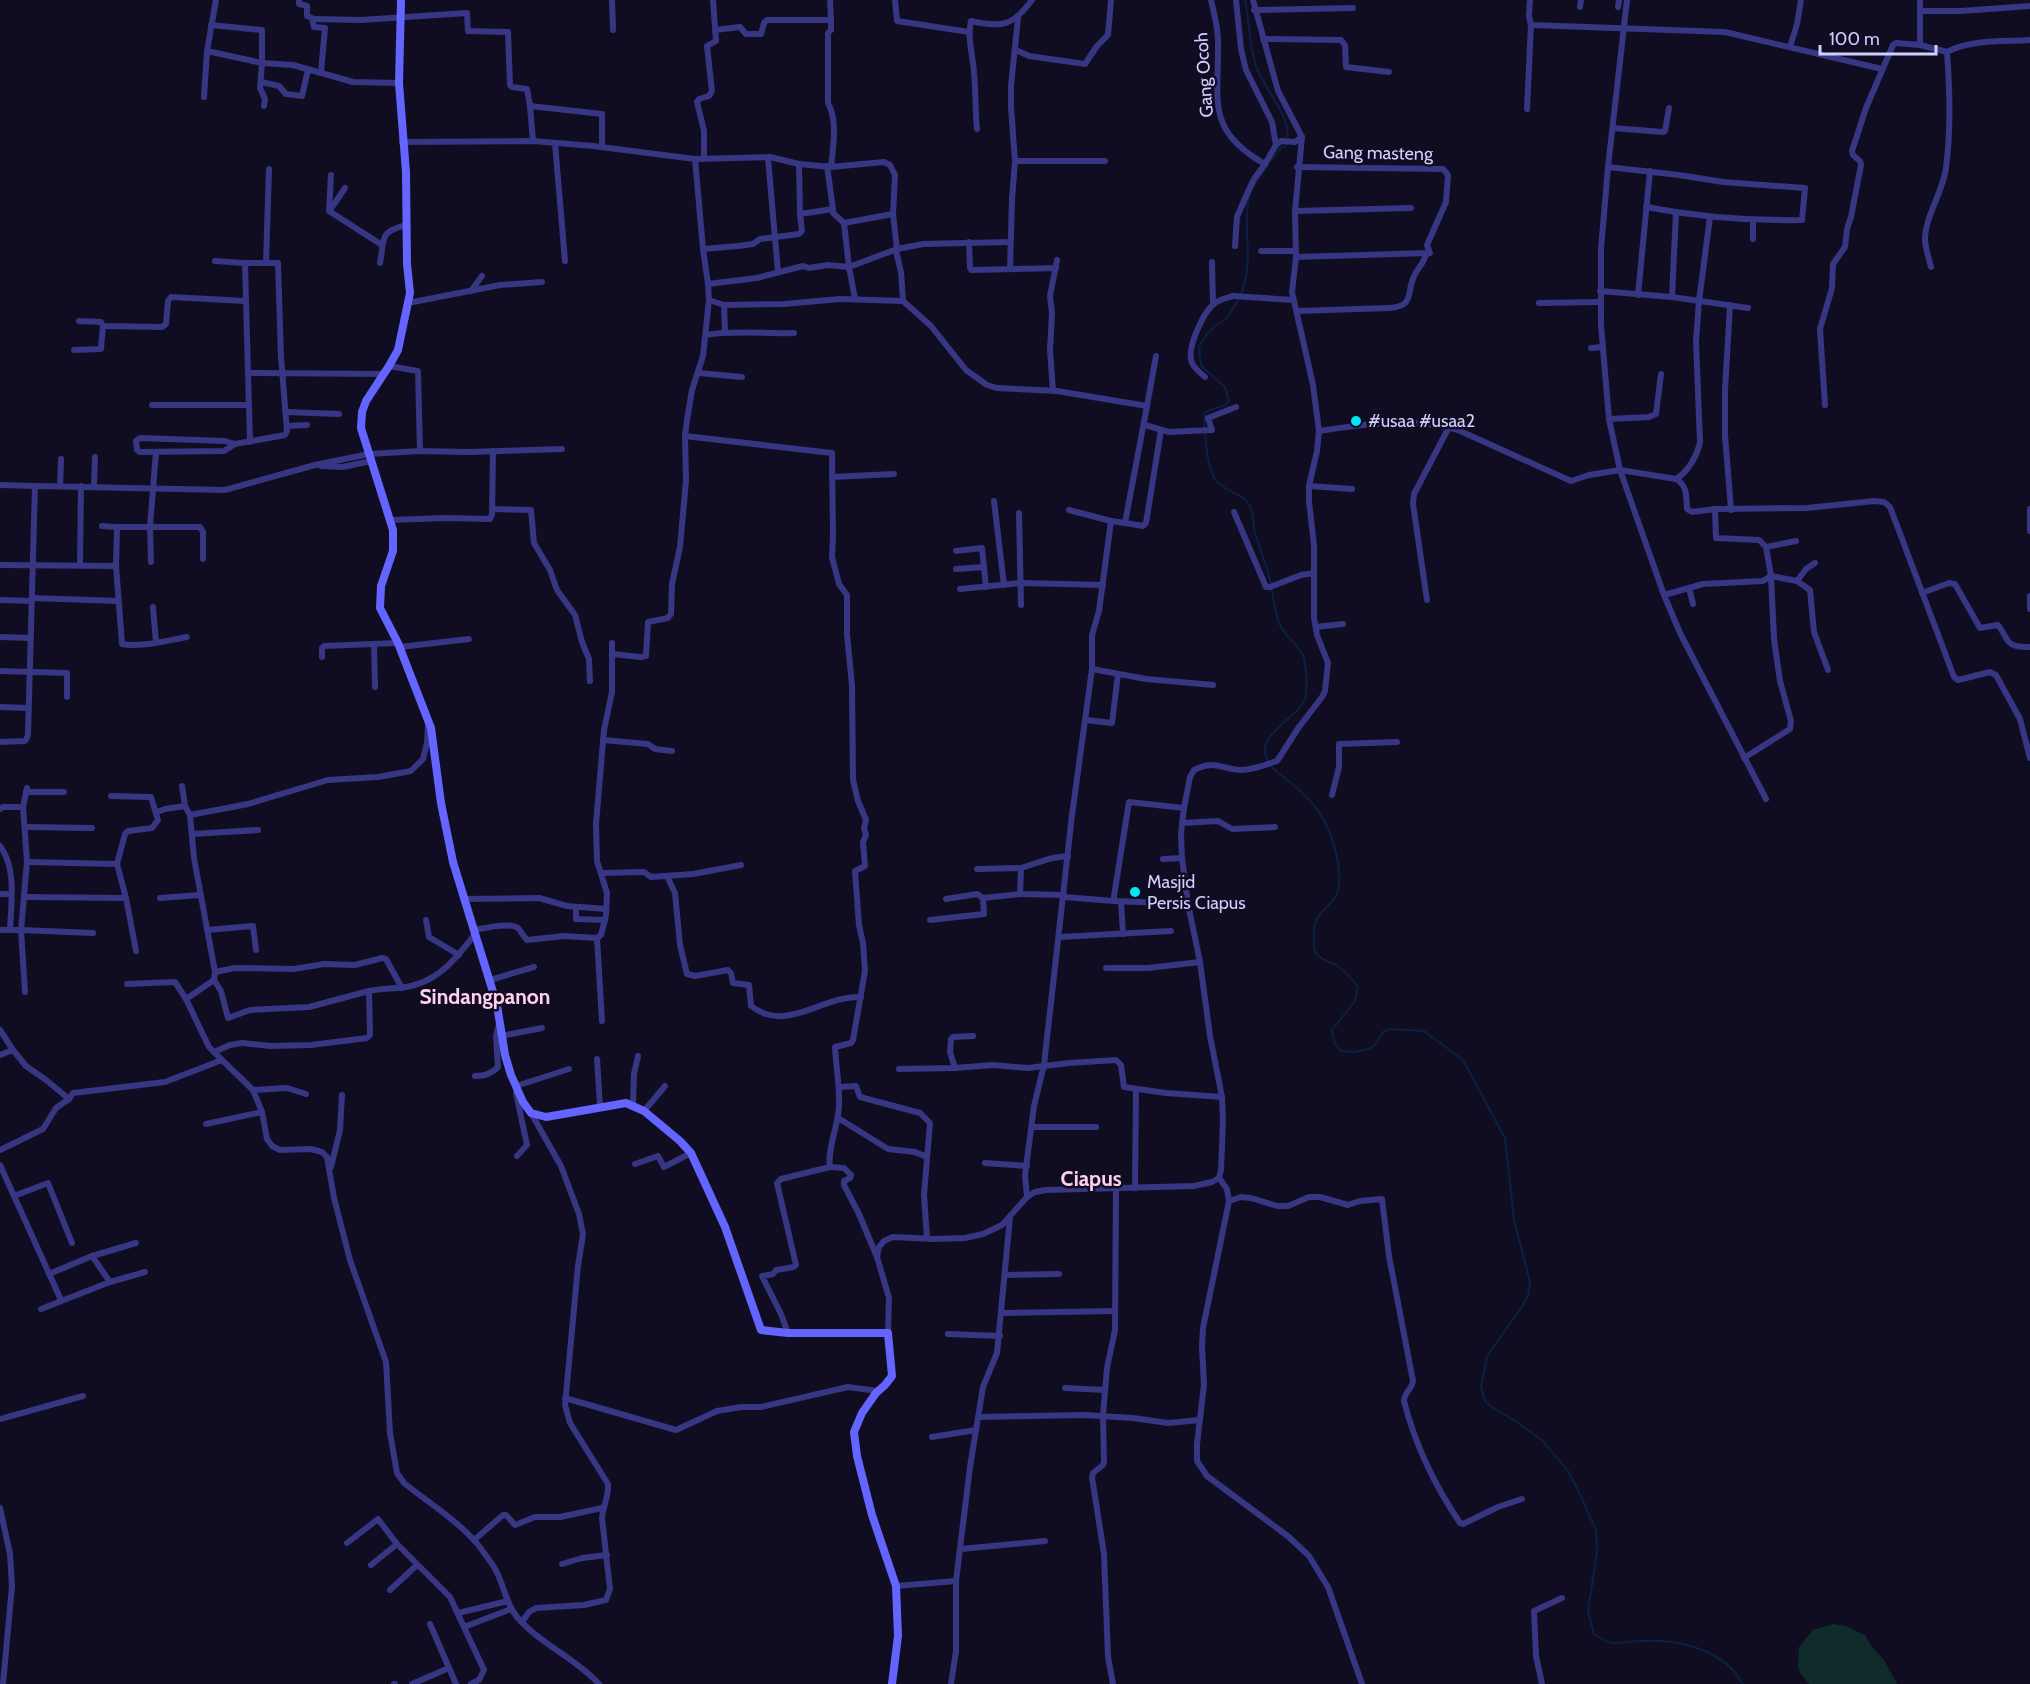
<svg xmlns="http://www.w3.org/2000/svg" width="2030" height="1684" font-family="Cabin,sans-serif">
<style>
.green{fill:#0f2c2a}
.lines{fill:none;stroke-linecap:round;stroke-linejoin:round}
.stream{stroke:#0a2144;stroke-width:2}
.street{stroke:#363683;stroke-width:6}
.secondary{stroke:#6465ff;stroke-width:8}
.poi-dot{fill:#00e7f8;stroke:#100d22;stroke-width:2}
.labels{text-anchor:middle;stroke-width:5;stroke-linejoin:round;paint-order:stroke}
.street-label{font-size:18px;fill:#d2cdff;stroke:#100d22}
.poi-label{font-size:18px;fill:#d2cdff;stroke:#100d22;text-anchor:start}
.quarter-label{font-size:21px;font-weight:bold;fill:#ffcfef;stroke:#100d22}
</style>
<rect width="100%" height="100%" fill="#100d22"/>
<!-- green -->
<path class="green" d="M1833,1624L1846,1626L1865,1635L1872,1647L1884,1660L1897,1684H1809L1800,1673L1798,1666L1799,1647L1813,1630Z"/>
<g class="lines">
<!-- stream -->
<g class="stream">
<path d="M1245,0C1250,23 1249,47 1257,69C1267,93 1295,120 1286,146L1281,148L1271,160"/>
<path d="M1241,294C1255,260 1242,229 1249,197C1251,186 1262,174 1268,165"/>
<path d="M1239,299L1227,318L1215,326L1204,338L1199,347L1201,366L1225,387L1229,401L1225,405L1205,412C1203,425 1207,468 1215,479C1217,482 1222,485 1225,488C1232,493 1242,495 1248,503C1255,512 1252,523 1255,533C1259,546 1264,559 1268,572C1273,589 1273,609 1280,625C1286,638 1302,648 1304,658C1306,669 1308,688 1305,699C1298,718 1258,733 1266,756C1270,770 1287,779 1297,788C1313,802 1324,816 1331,836C1336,851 1342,874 1338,890C1333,910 1313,908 1314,936C1314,942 1313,948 1316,953C1321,961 1332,962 1339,967C1346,973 1353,980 1358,987L1355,1001L1332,1030L1335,1044L1341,1051L1354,1052L1369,1049L1375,1045L1383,1032L1390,1029L1424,1031L1463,1060L1505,1138L1514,1220L1530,1282L1528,1296L1521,1308L1487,1356L1481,1387L1485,1401L1490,1406L1517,1422L1543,1441L1568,1471L1579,1492L1596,1530L1597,1552L1588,1611L1594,1634C1613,1648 1618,1642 1639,1641C1673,1639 1711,1646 1735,1672C1738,1676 1740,1680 1743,1684"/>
</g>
<!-- street -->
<g class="street">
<path d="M299,0V4L307,6V16L312,18L314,27L325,28L321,72"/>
<path d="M612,0L613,30"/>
<path d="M830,0L831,20"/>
<path d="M895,0L897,21L969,32"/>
<path d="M1211,0C1214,13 1218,28 1218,41C1219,101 1205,130 1265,164"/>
<path d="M1236,0L1241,49L1246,70L1272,122L1276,145"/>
<path d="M1530,0L1529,16L1531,25L1725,32L1882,69"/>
<path d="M1627,0L1608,167L1601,249V325L1609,419L1620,470L1664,595L1680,633L1766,799"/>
<path d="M1580,7L1581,0"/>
<path d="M1618,7L1619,0"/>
<path d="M1254,10L1353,8"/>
<path d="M1920,11H1961L2030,6"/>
<path d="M313,19L361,20L467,13L468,31L508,32L510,85L512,87L527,89L530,106L602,114V147"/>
<path d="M211,25L262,30V63L293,65L353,82L399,83"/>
<path d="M715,30L740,27L746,34H761L764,23L767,20H831V30L828,33V103C838,121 833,147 831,167"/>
<path d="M1263,39L1341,40L1345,45L1346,67L1389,72"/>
<path d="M1920,45L1947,52C1950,91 1951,130 1946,168C1943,192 1925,217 1925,239C1925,248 1929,258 1931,267"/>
<path d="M1790,47L1797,24L1801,0"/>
<path d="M1016,50L1029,56L1085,64L1097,46L1108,35L1111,0"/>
<path d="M207,51L262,63L260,88L265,99L264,106"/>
<path d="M1947,52C1971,39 2003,42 2030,40"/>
<path d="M261,82L279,86L286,94L302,96L308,70"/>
<path d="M204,97L207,51L216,0"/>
<path d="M530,106L533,141"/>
<path d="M1527,109L1531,25"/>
<path d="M1613,128L1663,132L1665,131L1669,108"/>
<path d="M977,129C975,110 976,92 974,73C973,55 967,39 971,21C1002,28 1013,26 1032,0"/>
<path d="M402,142L533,141L593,146L695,159L703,249L708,284L757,278L803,266L809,268L828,265L849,267L844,223L833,213V209L800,214L802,231L799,234L760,239L753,244L738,246L703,249"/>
<path d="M555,143L565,261"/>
<path d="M768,158L778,272"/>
<path d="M695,159L770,157L799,164L831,167L884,162L890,165L895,175L893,214L897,249L849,267L855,299"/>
<path d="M704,159V131L697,102L699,99L709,96L712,91L707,46L716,41L713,0"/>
<path d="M1015,161H1105"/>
<path d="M799,164L800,214"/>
<path d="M827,166L833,209"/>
<path d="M1608,167L1679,175L1723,182L1805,188L1802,220C1749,221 1698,217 1646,207"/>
<path d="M331,175L329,211L382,245"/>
<path d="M330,210L345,188"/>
<path d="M1295,211L1411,208"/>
<path d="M1753,220V239"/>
<path d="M844,223L893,214"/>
<path d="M969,242L970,268L971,270L1056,268"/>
<path d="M1235,246L1237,217L1246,196L1254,179L1265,164L1276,145L1281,141L1295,142L1302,137"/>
<path d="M897,249L923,244L1010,242"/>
<path d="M896,251L901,272L903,301"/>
<path d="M1261,251H1296"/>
<path d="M1296,257L1428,253"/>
<path d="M215,261L245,263L248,373L384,374"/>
<path d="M1212,262L1213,304"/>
<path d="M245,263H266L269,169"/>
<path d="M380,263C385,238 378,232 407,225"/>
<path d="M1010,269L1012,199L1015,161L1011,107V86L1018,18"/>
<path d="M471,291L482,276"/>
<path d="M1600,291L1672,297L1748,308"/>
<path d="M1638,295L1650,171"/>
<path d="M1672,297L1676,213"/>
<path d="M709,300L724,305L725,332"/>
<path d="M408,303L500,285L542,282"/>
<path d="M1539,303L1601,302"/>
<path d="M724,305L784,304L840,299L903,301L931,326L966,370L987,385L997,388L1057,391L1147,406L1125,523L1111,521L1099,611L1092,635V669L1072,815L1044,1065L1034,1106L1025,1175L1027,1197"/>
<path d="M1730,305L1725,390V435L1731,510"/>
<path d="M1297,311L1389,308C1415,306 1406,294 1414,276C1418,268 1424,263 1426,254L1430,253L1427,245L1446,202L1448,175L1443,169L1297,167"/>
<path d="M79,321L101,322L103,326L162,327L166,324L168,301L171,297L245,301"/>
<path d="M706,335C735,330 765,334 794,333"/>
<path d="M1591,348L1602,347"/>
<path d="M74,350L101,349L103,326"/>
<path d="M389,366L418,371L420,451"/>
<path d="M248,373L250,442"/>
<path d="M699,373L742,377"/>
<path d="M1205,377C1200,373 1195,369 1192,363C1186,349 1203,312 1215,303C1220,299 1226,298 1233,296L1293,300"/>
<path d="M1053,391L1050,350L1052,313L1050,296L1057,260"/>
<path d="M152,405H249"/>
<path d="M1825,405L1820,329L1832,288L1833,264L1845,247L1847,229L1851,217L1861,165L1860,161L1853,155L1852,151L1866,108L1893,45L1896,43L1920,45V0"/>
<path d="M1147,406L1156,356"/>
<path d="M286,412L339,414"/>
<path d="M1609,419L1649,417L1656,414L1661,374"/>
<path d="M1145,425L1169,432L1212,430L1208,418L1236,407"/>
<path d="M287,426L307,425"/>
<path d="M1319,431C1364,424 1412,417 1458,430L1571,481L1589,475L1620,470L1676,479C1688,486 1686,497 1687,509L1692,512L1715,509L1807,508L1874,501L1884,502L1890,507L1954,677L1958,680L1990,672L1996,675L2020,719L2030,758"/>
<path d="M685,436L832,453L833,536L832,557L839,584L847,595V634L852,686L853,780L858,801L866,820L864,828L866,835L863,842L865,866L855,871L859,925L863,943L865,971L853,1040L851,1043L835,1047C836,1067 840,1087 839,1107C838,1126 827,1150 830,1167L781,1179L777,1183L796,1265L794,1267L776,1270L773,1274L762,1276L781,1314L788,1333"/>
<path d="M235,444L224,451L140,452L137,450L136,441L140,438L225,441L235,444L285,435L287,431L281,357L278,263H266"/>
<path d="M321,466L343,467L371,461"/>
<path d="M832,477L894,474"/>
<path d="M1676,479C1688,472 1697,456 1700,442L1696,342L1699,301L1710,217"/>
<path d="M0,485L35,486"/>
<path d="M60,486L61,459"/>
<path d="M94,486L95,457"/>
<path d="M1309,486L1352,489"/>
<path d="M994,501L1004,585"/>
<path d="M493,509L531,510L534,543L550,570L557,590L575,615L582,642L589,659L590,681"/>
<path d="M1715,509L1716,538L1759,540L1766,547L1771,576L1774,639L1780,681L1791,721L1790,729L1744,758"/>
<path d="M2030,509V531"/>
<path d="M1069,510L1111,521"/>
<path d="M1234,512L1266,587H1270L1301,575L1314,573"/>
<path d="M1019,513L1021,605"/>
<path d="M391,520L444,518L490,519L492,515L493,451"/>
<path d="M1125,523L1143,526L1146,523L1161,430"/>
<path d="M102,526L117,527"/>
<path d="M1766,547L1796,541"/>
<path d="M956,551L982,548L986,587"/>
<path d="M151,562L150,527L156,452"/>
<path d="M80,564L81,486"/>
<path d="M0,565L116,566L122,644C139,648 170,640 187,637"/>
<path d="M116,566L117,527H200L203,532V559"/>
<path d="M956,569L984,567"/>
<path d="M1797,581L1806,569L1815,563"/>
<path d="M960,589L1021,583L1103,585"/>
<path d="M1922,593L1949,583L1955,584L1980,628L1998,625C2010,641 2004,647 2030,647"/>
<path d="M1664,595L1689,588"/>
<path d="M2030,596V609"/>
<path d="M32,598L118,601"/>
<path d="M0,600L32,601"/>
<path d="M1427,600L1413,504L1414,494L1449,427"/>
<path d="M1693,604L1689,588L1703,584L1763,581L1771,576L1797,581L1810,590L1814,632L1828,670"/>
<path d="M153,607L156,642"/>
<path d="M1316,627L1343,624"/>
<path d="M0,637L31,638"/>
<path d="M374,644L375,687"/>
<path d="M400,647L469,639"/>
<path d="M613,654L640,657L646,656L648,622L668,618L671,614L672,584L680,547L686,481L685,436L687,420L692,390L703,356L709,300L708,284"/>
<path d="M322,657V648L324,646L398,643"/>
<path d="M1092,669L1146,679L1213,685"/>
<path d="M0,671L67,673V697"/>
<path d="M0,707L28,708"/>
<path d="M1086,720L1112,723L1118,674"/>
<path d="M603,740L648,744L655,749L672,751"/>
<path d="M0,742L24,741L26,740L28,735L35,486L225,490L315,465L369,454L420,451L467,452L562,449"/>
<path d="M182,786L185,806"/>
<path d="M26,792H64"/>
<path d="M1332,795L1339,767V744L1397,742"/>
<path d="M23,807L27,788"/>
<path d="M1184,808L1129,802L1114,896V901L1188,904"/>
<path d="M0,809L3,807H23L27,862L21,930H0"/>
<path d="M190,815L248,804L328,780L378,777L411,771L423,759L427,743L428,725"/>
<path d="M1182,823L1218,821L1232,829L1275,827"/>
<path d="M26,827L92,828"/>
<path d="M192,834L258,830"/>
<path d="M0,846C17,868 11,904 10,930"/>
<path d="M1163,859L1182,858"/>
<path d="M27,862L117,864"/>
<path d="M1021,868L1052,858L1068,856"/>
<path d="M977,869L1021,868L1020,894L1064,895"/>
<path d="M602,873L644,872L651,877L693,874L741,865"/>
<path d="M667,876L675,893L680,945L687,974L695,976L728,970L731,973L733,983L749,985L751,1006C787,1034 822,995 861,997"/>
<path d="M0,894H11"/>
<path d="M24,897L126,898L117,864L125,834L128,831L152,828L158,820L151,797L111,796"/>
<path d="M1064,897L1114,901"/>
<path d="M126,898L136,951"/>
<path d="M160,898L200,895"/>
<path d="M463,899L539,898L567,906L606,909"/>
<path d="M946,899L977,894L983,898"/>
<path d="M1121,902L1123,934"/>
<path d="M576,907V919L605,920"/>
<path d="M426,920L429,937L459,955"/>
<path d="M930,920L984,914L983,898L1020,894"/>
<path d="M207,930L253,926L256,950"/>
<path d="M474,930C485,928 509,922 518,928C521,931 524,937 527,940L564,936L597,938L601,935L606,915L607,893L597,861L596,824L604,730L612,692V643"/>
<path d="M1059,937L1171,931"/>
<path d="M597,938L602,1021"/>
<path d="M1106,968H1148L1200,962"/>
<path d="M215,972L235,968L294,969L324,964L355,965L382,958L386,959L402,988"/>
<path d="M214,980L221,991L228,1018L250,1010L309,1007L369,991"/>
<path d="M490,980L534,967"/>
<path d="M127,984L175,982L186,999"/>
<path d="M25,992L21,930L93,933"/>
<path d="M0,1030L13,1050L26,1066L46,1080L69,1099"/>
<path d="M501,1036L542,1028"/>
<path d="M214,1052L230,1045L242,1043L270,1046L311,1045L367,1038L370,1035L369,991C383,988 398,989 411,986C441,979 458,956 475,934"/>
<path d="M0,1055L13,1050"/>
<path d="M597,1059L600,1106"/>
<path d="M222,1060L253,1090L262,1112L267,1139L272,1146L280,1150L311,1149L322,1152L327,1157L334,1198L350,1260L386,1362L390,1433L397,1473L404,1483C426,1501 453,1517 472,1538C480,1546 487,1557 494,1567C504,1583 505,1603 517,1617C540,1644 577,1659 599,1684"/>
<path d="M955,1068L950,1052L951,1039L953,1037L973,1036"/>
<path d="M899,1069L955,1068L993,1065L1028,1068L1069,1063L1116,1060L1121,1065L1124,1087L1166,1093L1222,1097"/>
<path d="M475,1076C485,1076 492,1074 498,1067L496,1036L499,1024"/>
<path d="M516,1086L569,1069"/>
<path d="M840,1087L856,1086L860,1097L920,1113L930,1123L924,1195L927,1238"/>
<path d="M253,1090L287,1088L306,1094"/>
<path d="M516,1093L527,1145L517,1156"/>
<path d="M633,1104L634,1074L638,1056"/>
<path d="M644,1111L665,1086"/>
<path d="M838,1118L888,1149L915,1152L927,1157"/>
<path d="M206,1124L262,1112"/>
<path d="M1032,1127H1096"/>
<path d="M0,1150L43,1129L56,1108L69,1099L73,1093L165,1082L222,1060L209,1047L186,999L214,980L215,972L194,858L190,815L185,806L165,809L157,812"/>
<path d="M985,1163L1027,1166"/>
<path d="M635,1164L658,1156L664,1167L691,1153"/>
<path d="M0,1165L61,1300"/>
<path d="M331,1167L340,1130L342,1095"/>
<path d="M830,1167L844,1168L851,1175L850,1178L844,1181V1185L859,1214L877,1257"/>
<path d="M1219,1178L1227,1189L1229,1201L1203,1328L1202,1346L1204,1385L1197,1444V1461L1207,1476L1289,1537L1309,1556L1328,1587L1362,1684"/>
<path d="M1135,1188L1136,1089"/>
<path d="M14,1196L48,1183L72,1243"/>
<path d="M1229,1201L1241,1197L1251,1198L1277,1206H1288L1309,1197H1320L1348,1205L1360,1201L1382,1199L1389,1256L1413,1381C1412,1389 1404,1393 1404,1401C1415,1444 1435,1486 1460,1523L1463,1524L1498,1507L1522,1499"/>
<path d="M92,1256L110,1282"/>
<path d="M49,1274L92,1256L136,1243"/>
<path d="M1005,1275L1059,1274"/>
<path d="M41,1309L110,1282L145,1272"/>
<path d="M1001,1313L1115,1311"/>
<path d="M888,1333L889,1298L877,1257L879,1247L884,1241L893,1237L934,1239L965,1238L983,1234L1002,1225L1027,1197L1035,1192L1046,1190L1194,1186L1212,1182L1219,1178L1221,1170L1223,1120L1222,1097L1210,1036L1200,962L1188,904L1182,858L1181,833L1184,808L1190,777L1194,770C1216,759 1219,769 1240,770C1253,770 1264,765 1277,761L1299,727L1322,697L1325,691L1328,663L1317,635L1314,618V545L1309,501V486L1317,451L1319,431L1313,385L1292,292L1296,257L1295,211L1302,137L1278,91L1253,0"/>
<path d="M948,1334L1000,1336"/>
<path d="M1065,1388L1105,1390"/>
<path d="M565,1398L676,1430L717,1411L741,1407H761L848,1387L878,1391"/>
<path d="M978,1417L1084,1415L1133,1418L1168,1423L1200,1420"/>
<path d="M0,1419L83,1396"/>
<path d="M932,1437L976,1430"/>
<path d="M0,1508L10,1554L12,1586L3,1684"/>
<path d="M474,1540L503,1515H506L515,1525L535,1517H560L602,1508"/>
<path d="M347,1543L378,1519L397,1544L450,1597L484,1670L479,1680L471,1684"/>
<path d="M961,1549L1045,1541"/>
<path d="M562,1564L582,1558L607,1555"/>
<path d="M371,1565L397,1544"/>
<path d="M896,1586L956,1581L970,1467L983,1387L997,1353L1010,1217"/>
<path d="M390,1590L417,1565"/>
<path d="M458,1613L508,1601"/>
<path d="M522,1622L529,1612L536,1608L584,1605L606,1600L610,1589L602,1518C603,1506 609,1496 608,1484L570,1423L565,1405L578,1266L583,1234L579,1214L561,1166L531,1113"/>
<path d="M430,1624L456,1684"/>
<path d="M464,1627L511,1609"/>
<path d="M394,1684H395"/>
<path d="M412,1684L449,1668"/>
<path d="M951,1684L956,1651V1581"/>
<path d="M1113,1684L1108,1657L1104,1554L1092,1477L1093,1473L1103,1465L1104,1462L1103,1415L1107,1368L1115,1330L1116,1189"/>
<path d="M1542,1684L1536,1656L1534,1611L1562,1598"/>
</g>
<!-- secondary -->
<path class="secondary" d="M401,0L399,83L406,172L407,264L410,293L398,350L389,366L366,401L362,412L361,428L393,530V551L381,586L380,608L398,643L431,728L441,803L453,862L497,1005L505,1055L511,1075L523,1102L531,1113L546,1117L626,1103L644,1111L680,1141L691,1153L725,1227L761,1330L788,1333H888L892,1376L885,1385L876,1393L862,1413L854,1432L857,1456L872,1515L896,1586L898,1636L892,1684"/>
</g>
<!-- markers -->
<g class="poi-dot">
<circle cx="1356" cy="421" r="6"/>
<circle cx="1135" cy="892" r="6"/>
</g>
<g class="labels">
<!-- street labels -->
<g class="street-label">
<text transform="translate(1204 75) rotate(-94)" y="6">Gang Ocoh</text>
<text transform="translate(1378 153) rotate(1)" y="6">Gang masteng</text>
</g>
<!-- poi labels -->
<g class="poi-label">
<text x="1368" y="427">#usaa #usaa2</text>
<text x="1147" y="888">Masjid<tspan x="1147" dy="21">Persis Ciapus</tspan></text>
</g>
<!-- quarter labels -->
<g class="quarter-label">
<text x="485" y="1004">Sindangpanon</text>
<text x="1091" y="1186">Ciapus</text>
</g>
</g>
<!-- scale -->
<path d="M1820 45v9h116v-9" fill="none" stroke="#d2cdff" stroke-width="3"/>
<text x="1829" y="45" font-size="18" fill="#d2cdff" stroke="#100d22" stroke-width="4.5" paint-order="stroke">100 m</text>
</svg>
